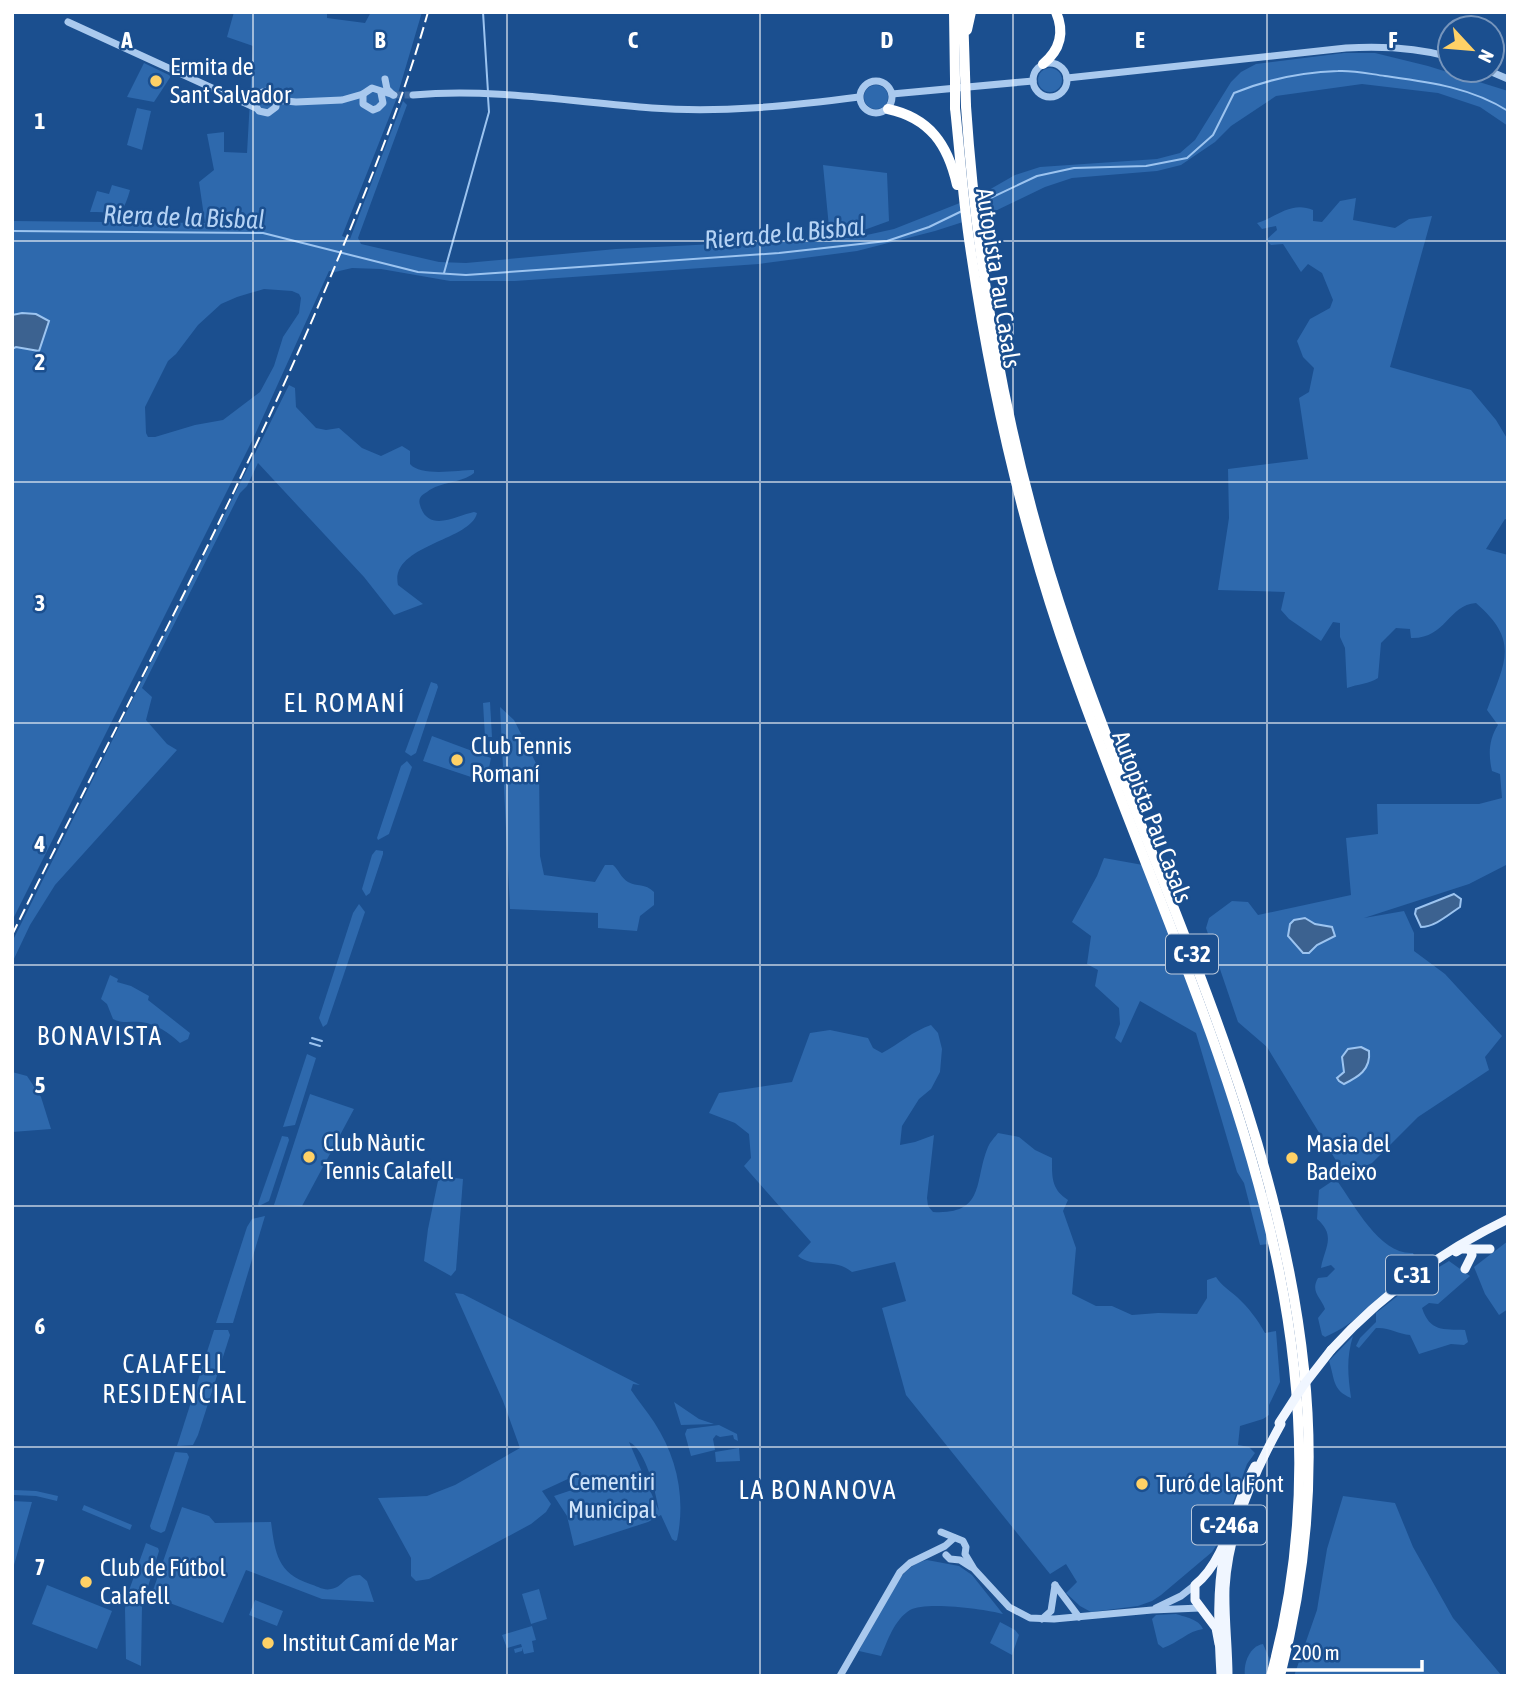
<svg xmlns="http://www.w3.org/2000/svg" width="1520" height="1688" font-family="'Asap Condensed',sans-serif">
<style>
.green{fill:#2e69ad;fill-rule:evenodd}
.water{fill:#3c6290;stroke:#9cc4f0;stroke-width:2}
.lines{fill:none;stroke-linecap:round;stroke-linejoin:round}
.stream{stroke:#9cc4f0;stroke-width:2}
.minor-tunnel{stroke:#3d69a0;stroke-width:7;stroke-dasharray:7 3.5;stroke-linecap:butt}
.minor{stroke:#a9c9ee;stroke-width:7}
.major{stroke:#f0f6ff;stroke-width:9}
.highway{stroke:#fff;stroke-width:10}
.rail{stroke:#fff;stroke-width:2;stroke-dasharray:12 5;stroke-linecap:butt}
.major-bridge{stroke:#f0f6ff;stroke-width:9}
.highway-bridge{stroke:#fff;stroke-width:10}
.grid{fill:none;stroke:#fff;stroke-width:2;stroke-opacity:0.55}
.poi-dot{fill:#ffd166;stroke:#1b4f8f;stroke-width:2.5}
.labels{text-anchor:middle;stroke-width:5;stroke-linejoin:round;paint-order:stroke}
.shield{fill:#1b4f8f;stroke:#bbcadd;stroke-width:2}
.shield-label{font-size:23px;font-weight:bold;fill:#fff}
.poi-label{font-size:24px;fill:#fff;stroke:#1b4f8f;text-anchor:start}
.street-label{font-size:24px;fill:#fff;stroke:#1b4f8f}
.park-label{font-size:24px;fill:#cfe3fa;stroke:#1b4f8f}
.water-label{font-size:26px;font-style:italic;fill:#b5d3f5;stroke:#1b4f8f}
.neighbourhood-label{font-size:26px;letter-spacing:2px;fill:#fff;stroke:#1b4f8f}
.grid-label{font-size:23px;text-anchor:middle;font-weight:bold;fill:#fff;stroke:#1b4f8f;stroke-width:5;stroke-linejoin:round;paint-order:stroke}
</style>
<rect width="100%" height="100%" fill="#1b4f8f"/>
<!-- green -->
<g class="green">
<path d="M234,12H327V18L365,23L371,12H422L396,100L342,236L350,239L403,101L407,105L358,238L361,244L439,262L466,263L616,249L830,238L823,165L887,173L889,221L842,238H853L894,229L980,195L1015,175L1040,167L1157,159L1180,153L1195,140L1231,82L1241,72L1256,64L1344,53H1375L1428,66L1508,91V126L1480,107L1438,93L1362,84L1276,96L1231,126L1215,142L1181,165L1157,171L1072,178L1045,187L991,213L935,231L857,251L759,264L515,281H450L381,269L352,268L335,272L329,271L253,439L12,921V221L205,223L199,182L214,170L207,134L224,132V152L247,153L253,46L227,37ZM264,289L292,291L299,294L301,298L299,313L283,337L274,366L260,392L223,420L195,425L155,437H148L146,433L145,407L168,361L176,354L198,325L221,304L237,297Z"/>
<path d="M144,63L171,76L154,102L127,97Z"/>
<circle cx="1050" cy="80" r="12"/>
<circle cx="876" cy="97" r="12"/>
<path d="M137,108L151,111L142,150L127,145Z"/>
<path d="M112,185L130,190C122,219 118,212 90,212L97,191L109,194Z"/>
<path d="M1356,198L1353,220L1395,228L1409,219L1432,216L1390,367L1471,390L1496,420L1508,440V520L1505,519L1486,549L1508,555V864L1469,884L1364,918L1404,911L1414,933V951L1445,974L1502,1036L1485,1057L1489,1070L1418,1117L1372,1163L1352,1172H1343L1267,1047L1238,1022L1206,928L1209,918L1232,901L1248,902L1258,915L1351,895L1346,838L1378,834L1377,804H1479L1502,798L1500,774L1492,771C1488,754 1489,739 1498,725L1487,710C1505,662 1520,641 1476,603C1448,605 1446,639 1411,638L1410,629L1396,628L1381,643L1378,678C1369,684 1358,684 1347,688L1345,648L1340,637V623L1333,622L1321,641L1289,619L1281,610L1285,592L1218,590L1229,518L1228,469L1308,459L1299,398L1309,392L1314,368L1303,357L1297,341L1310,319L1330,308L1333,300L1322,273L1308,264L1301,272L1283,244L1271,245L1266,240L1277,230L1276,226L1262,229L1257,223C1277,217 1291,201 1313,210V221L1322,222L1340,201Z"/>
<path d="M289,385L295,388L296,407L316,428L326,430L339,428L362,448L381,456L402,446L410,451V464C421,477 458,470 474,470V473C460,484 441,481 427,492C421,495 418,499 420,505C428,534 458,515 474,512L477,513C471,541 389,545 398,585L423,604L394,615L364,577L258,463L247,486L240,493L142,688L152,697L146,720L167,744L177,750L55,885L30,925L12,963V942Z"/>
<path d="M431,682L437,684L438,687L416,753L411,756L405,752Z"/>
<path d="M490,702L492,737H485L483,703Z"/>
<path d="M500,707L514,720L539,769L540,856L544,875L595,882L605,865H613C619,870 621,878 628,882C637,887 645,883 654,892V905L640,916L637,931L598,928V913L510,909Z"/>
<path d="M432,736L491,758L486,782L423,761Z"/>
<path d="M407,761L412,767L389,834L378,840L377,838L401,766Z"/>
<path d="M376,850L383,851V854L370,893L366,896L362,889L372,855Z"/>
<path d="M1104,858L1143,865L1173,937L1243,1142L1269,1244L1260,1245L1244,1183L1237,1172L1196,1033L1140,1001L1121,1043L1115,1038L1120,1024L1119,1008L1095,986L1098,970L1087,964L1091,936L1072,922L1097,876Z"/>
<path d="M359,904L365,912L327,1024L323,1027L319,1018L353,913Z"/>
<path d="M110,975L118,979L117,982L131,986L149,996L148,1000L190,1033L188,1039L180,1043C169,1033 157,1024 141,1022C131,1021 122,1024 113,1019L107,1004L101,999Z"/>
<path d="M931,1025L938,1033L942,1049L940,1072L931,1089L919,1099L902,1126L900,1145L915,1142L934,1135L927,1198L928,1206L933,1212C986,1215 974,1180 988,1147C990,1142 995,1137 998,1133L1019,1137L1035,1150L1052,1158C1052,1177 1051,1189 1068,1200L1063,1211L1076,1248L1072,1294L1096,1306H1112L1132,1315L1158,1313L1197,1314L1207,1298V1280L1216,1277C1222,1286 1229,1290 1237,1297C1248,1307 1258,1320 1265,1333L1276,1331L1280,1382L1269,1405V1415L1263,1419L1240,1426L1238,1445L1249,1447L1255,1453L1247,1464L1219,1541L1212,1552L1161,1595L1152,1601L1138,1606L1091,1612L1080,1606L1066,1593L1077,1582L1066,1564L1050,1574L906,1395L882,1308L906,1301L895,1262L852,1272C834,1257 814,1269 798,1256L811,1242L744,1166L751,1158L749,1134L735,1123L709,1113L719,1093L792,1082L810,1033L830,1030L868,1038L873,1048L882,1053C899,1044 913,1031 931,1025Z"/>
<path d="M307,1054L316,1058L295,1125L283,1127Z"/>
<path d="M12,1072L27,1076L41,1097L51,1129L12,1132Z"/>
<path d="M310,1094L354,1109L302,1206L274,1205Z"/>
<path d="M282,1136L288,1137L289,1140L269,1201L259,1206L258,1204Z"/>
<path d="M439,1176L463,1179L456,1270L451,1276L424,1261L428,1229Z"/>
<path d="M1331,1182H1338C1355,1206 1380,1255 1413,1253L1418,1265C1389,1288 1359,1323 1325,1337L1322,1335L1318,1318L1325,1309C1321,1297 1310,1292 1318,1278L1327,1277L1335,1269L1331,1265L1321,1268C1324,1249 1337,1236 1317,1219L1319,1190Z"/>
<path d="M265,1216L233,1323H216L247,1227L252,1219Z"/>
<path d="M1508,1241V1309L1499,1315L1485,1294L1474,1267Z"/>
<path d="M1449,1261L1470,1276L1438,1304L1429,1303L1422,1308C1430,1332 1443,1329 1465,1330L1468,1342L1464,1345L1451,1344L1419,1354L1410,1335C1398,1334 1389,1327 1376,1328L1359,1348L1356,1346L1360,1338L1376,1322V1313L1419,1279Z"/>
<path d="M455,1293L463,1294L640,1385L633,1384L631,1390C638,1401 647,1411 654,1422C677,1457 686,1498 677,1540L675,1541L672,1539L661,1515L648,1522L574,1546L567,1516L554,1496L575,1489L570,1478L542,1491L551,1504L546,1512L531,1524L429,1579L416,1581L411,1576V1558L378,1498L427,1496L455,1485L520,1448L503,1401ZM629,1442C646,1449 656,1494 659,1511Z"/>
<path d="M214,1330H228L230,1335L198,1435L193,1445L177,1446Z"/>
<path d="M1353,1336C1346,1358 1348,1376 1351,1398C1332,1390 1335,1379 1329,1361Z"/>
<path d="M674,1402L699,1419L714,1424L681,1425Z"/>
<path d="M719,1425L737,1434L738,1441L734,1439L733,1435L720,1437L716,1435L713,1439L715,1450L691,1456L685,1434L687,1429Z"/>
<path d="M739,1448L740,1461L716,1462L715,1452Z"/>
<path d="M175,1452L187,1453L189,1457L165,1531L161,1533L151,1529L150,1526Z"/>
<path d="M14,1490L36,1491L58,1496L57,1501L36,1496L14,1495Z"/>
<path d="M1343,1496L1395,1503L1413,1547L1453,1618L1502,1676H1294L1317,1610L1327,1549Z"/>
<path d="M12,1501L32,1502L12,1572Z"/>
<path d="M84,1505L132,1525L130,1530L82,1510Z"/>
<path d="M182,1507L209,1516L215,1523L271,1522C275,1552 277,1573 310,1584C317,1586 324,1591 331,1589C344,1587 343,1575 360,1575L367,1581L374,1602L322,1599L246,1570L223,1623L151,1596Z"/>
<path d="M146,1543L158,1548L159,1551L142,1606L141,1666L126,1659L125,1609L127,1596Z"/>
<path d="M927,1560L959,1566L972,1575L1003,1614C986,1609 925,1601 910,1610C894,1620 888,1640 881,1656L859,1651C874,1624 894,1566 927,1560Z"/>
<path d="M47,1585L112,1611L97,1649L32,1624Z"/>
<path d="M539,1589L547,1619L531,1624L522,1594Z"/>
<path d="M255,1600L283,1611L277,1626L249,1615Z"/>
<path d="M1176,1614C1185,1617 1199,1619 1203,1629C1188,1631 1178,1643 1163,1648L1158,1644L1152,1619L1156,1615Z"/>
<path d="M1000,1622L1015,1630L1019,1635L1012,1655L990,1643Z"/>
<path d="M532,1626L536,1640L532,1641L534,1652L524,1654L522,1648V1651L515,1653L514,1649L522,1647L521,1644L507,1648L502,1635Z"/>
<path d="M1263,1644L1270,1660L1266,1676H1245C1243,1663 1250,1646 1263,1644Z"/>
</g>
<!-- water -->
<g class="water">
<path d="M22,313L36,314L49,321L39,351L16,347L12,349V315Z"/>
<path d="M1454,894L1461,899L1460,907C1449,914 1435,927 1421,927L1415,914L1416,909Z"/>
<path d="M1305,918L1315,924L1332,927L1335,936L1317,945L1309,953H1303L1288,936L1290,924L1294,920Z"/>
<path d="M1361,1047L1369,1051C1371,1070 1358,1077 1344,1084L1339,1081L1337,1078L1344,1072L1342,1057L1348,1049Z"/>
</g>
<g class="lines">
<!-- stream -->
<g class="stream">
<path d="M483,12L488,92"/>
<path d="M980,203L1037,176L1074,168L1146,166L1187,158L1213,135L1234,93C1266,80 1302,72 1338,71C1353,70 1370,74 1385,76C1428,82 1470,87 1508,111"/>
<path d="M12,231L263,233L418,272L466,275L779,253L887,241L929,227L962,211"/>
<path d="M444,273L489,112L488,97"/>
<path d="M312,1038L322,1041"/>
<path d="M310,1043L320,1046"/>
</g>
<!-- minor-tunnel -->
<path class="minor-tunnel" d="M394,95H413"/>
<!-- minor -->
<g class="minor">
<path d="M68,22L256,108"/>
<circle cx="1050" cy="80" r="17"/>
<path d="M1487,70L1508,79"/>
<path d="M1067,78L1346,48C1381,46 1415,47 1450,57"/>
<path d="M385,79L387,89L393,95"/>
<circle cx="876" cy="97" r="16"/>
<path d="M363,94V104L373,110L378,108L383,103L381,93"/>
<path d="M892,94L1033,81"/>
<path d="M413,95C494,88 572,102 652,108C722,113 790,106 859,97"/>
<path d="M240,98L267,91L276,100L296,102L342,100L363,94L372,88L394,95"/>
<path d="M255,105L259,111L268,113L276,107V100"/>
<path d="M941,1532L963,1541L966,1547L965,1554L974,1569L1009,1607L1030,1618L1054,1619L1152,1610L1200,1608"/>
<path d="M946,1555L950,1559L960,1560L971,1567"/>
<path d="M1055,1585L1079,1617"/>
<path d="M1156,1608L1181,1596L1195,1585"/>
<path d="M1042,1619L1051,1611L1055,1585"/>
<path d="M840,1676L900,1572L910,1563L945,1546L954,1538"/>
</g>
<!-- major -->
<g class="major">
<path d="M1456,1252L1461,1249H1490"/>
<path d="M1465,1269L1472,1255L1470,1249"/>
<path d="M1331,1350C1382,1294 1440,1252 1508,1219"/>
<path d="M1219,1644L1216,1628L1195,1600V1585C1228,1559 1234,1503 1255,1466"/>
<path d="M1221,1676C1219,1635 1216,1594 1224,1554"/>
<path d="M1228,1676C1228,1647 1224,1618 1225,1588C1228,1532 1254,1472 1281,1424"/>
</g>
<!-- highway -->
<g class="highway">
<path d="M954,12L955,79"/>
<path d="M963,12L965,74"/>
<path d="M967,30L971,12"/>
<path d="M1043,64C1060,50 1065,33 1056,12"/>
<path d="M966,106C978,285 1011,462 1069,632C1150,873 1278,1113 1304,1369C1315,1472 1306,1576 1280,1676"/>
<path d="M955,108C960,154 963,200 970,246C989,378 1018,508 1060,634C1175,975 1373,1304 1271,1676"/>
<path d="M888,109C930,118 948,145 957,185"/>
</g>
<!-- rail -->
<path class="rail" d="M12,935C121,714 239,498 333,271C368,186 403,101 428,12"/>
<!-- major-bridge -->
<path class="major-bridge" d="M1279,1423L1303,1386L1331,1350"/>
<!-- highway-bridge -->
<g class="highway-bridge">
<path d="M965,74L966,106"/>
<path d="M955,79V108"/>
</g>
</g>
<!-- grid -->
<path class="grid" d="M253,12V1676M507,12V1676M760,12V1676M1013,12V1676M1267,12V1676M12,241H1508M12,482H1508M12,723H1508M12,965H1508M12,1206H1508M12,1447H1508"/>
<!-- markers -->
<g class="poi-dot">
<circle cx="156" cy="81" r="7"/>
<circle cx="457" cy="760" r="7"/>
<circle cx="309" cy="1157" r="7"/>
<circle cx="1292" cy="1158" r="7"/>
<circle cx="1142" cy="1484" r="7"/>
<circle cx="86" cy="1582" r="7"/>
<circle cx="268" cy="1643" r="7"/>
</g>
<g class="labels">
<!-- shield labels -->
<g class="shield">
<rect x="1166" y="934.5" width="52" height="39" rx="5"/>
<rect x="1386" y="1255.5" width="52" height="39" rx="5"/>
<rect x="1192" y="1505.5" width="74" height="39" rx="5"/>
</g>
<g class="shield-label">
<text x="1192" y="962">C-32</text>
<text x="1412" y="1283">C-31</text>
<text x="1229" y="1533">C-246a</text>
</g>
<!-- poi labels -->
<g class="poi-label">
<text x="170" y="75">Ermita de<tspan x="170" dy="28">Sant Salvador</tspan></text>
<text x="471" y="754">Club Tennis<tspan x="471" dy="28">Romaní</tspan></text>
<text x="323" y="1151">Club Nàutic<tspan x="323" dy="28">Tennis Calafell</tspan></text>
<text x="1306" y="1152">Masia del<tspan x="1306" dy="28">Badeixo</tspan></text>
<text x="1156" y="1492">Turó de la Font</text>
<text x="100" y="1576">Club de Fútbol<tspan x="100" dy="28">Calafell</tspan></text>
<text x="282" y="1651">Institut Camí de Mar</text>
</g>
<!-- street labels -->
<g class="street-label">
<text transform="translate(998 278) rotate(81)" y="8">Autopista Pau Casals</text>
<text transform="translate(1152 817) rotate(69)" y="8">Autopista Pau Casals</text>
</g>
<!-- park labels -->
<g class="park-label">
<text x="612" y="1490">Cementiri<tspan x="612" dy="28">Municipal</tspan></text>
</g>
<!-- water labels -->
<g class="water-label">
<text transform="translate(184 217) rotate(2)" y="9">Riera de la Bisbal</text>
<text transform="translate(785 233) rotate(-5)" y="9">Riera de la Bisbal</text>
</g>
<!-- neighbourhood labels -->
<g class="neighbourhood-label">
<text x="345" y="712">EL ROMANÍ</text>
<text x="100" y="1045">BONAVISTA</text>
<text x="175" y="1373">CALAFELL<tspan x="175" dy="30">RESIDENCIAL</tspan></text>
<text x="818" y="1499">LA BONANOVA</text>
</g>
</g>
<g class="grid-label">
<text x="127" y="48">A</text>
<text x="380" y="48">B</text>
<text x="633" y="48">C</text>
<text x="887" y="48">D</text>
<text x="1140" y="48">E</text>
<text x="1393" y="48">F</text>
<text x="40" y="129">1</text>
<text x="40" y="370">2</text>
<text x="40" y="611">3</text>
<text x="40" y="852">4</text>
<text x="40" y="1093">5</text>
<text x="40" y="1334">6</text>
<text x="40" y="1575">7</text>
</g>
<!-- border -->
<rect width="1520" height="1688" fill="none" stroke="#ffffff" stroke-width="28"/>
<!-- north arrow -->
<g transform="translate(1471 49) rotate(116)"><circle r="33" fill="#1b4f8f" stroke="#7695bc" stroke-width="2"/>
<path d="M0-5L12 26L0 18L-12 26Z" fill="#ffd166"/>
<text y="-10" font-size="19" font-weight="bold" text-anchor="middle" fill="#ffffff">N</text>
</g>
<!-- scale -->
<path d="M1282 1660v10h140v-10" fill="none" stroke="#ffffff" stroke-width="3.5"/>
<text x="1292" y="1660" font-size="21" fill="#ffffff" stroke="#1b4f8f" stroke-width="5" paint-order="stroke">200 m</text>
</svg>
